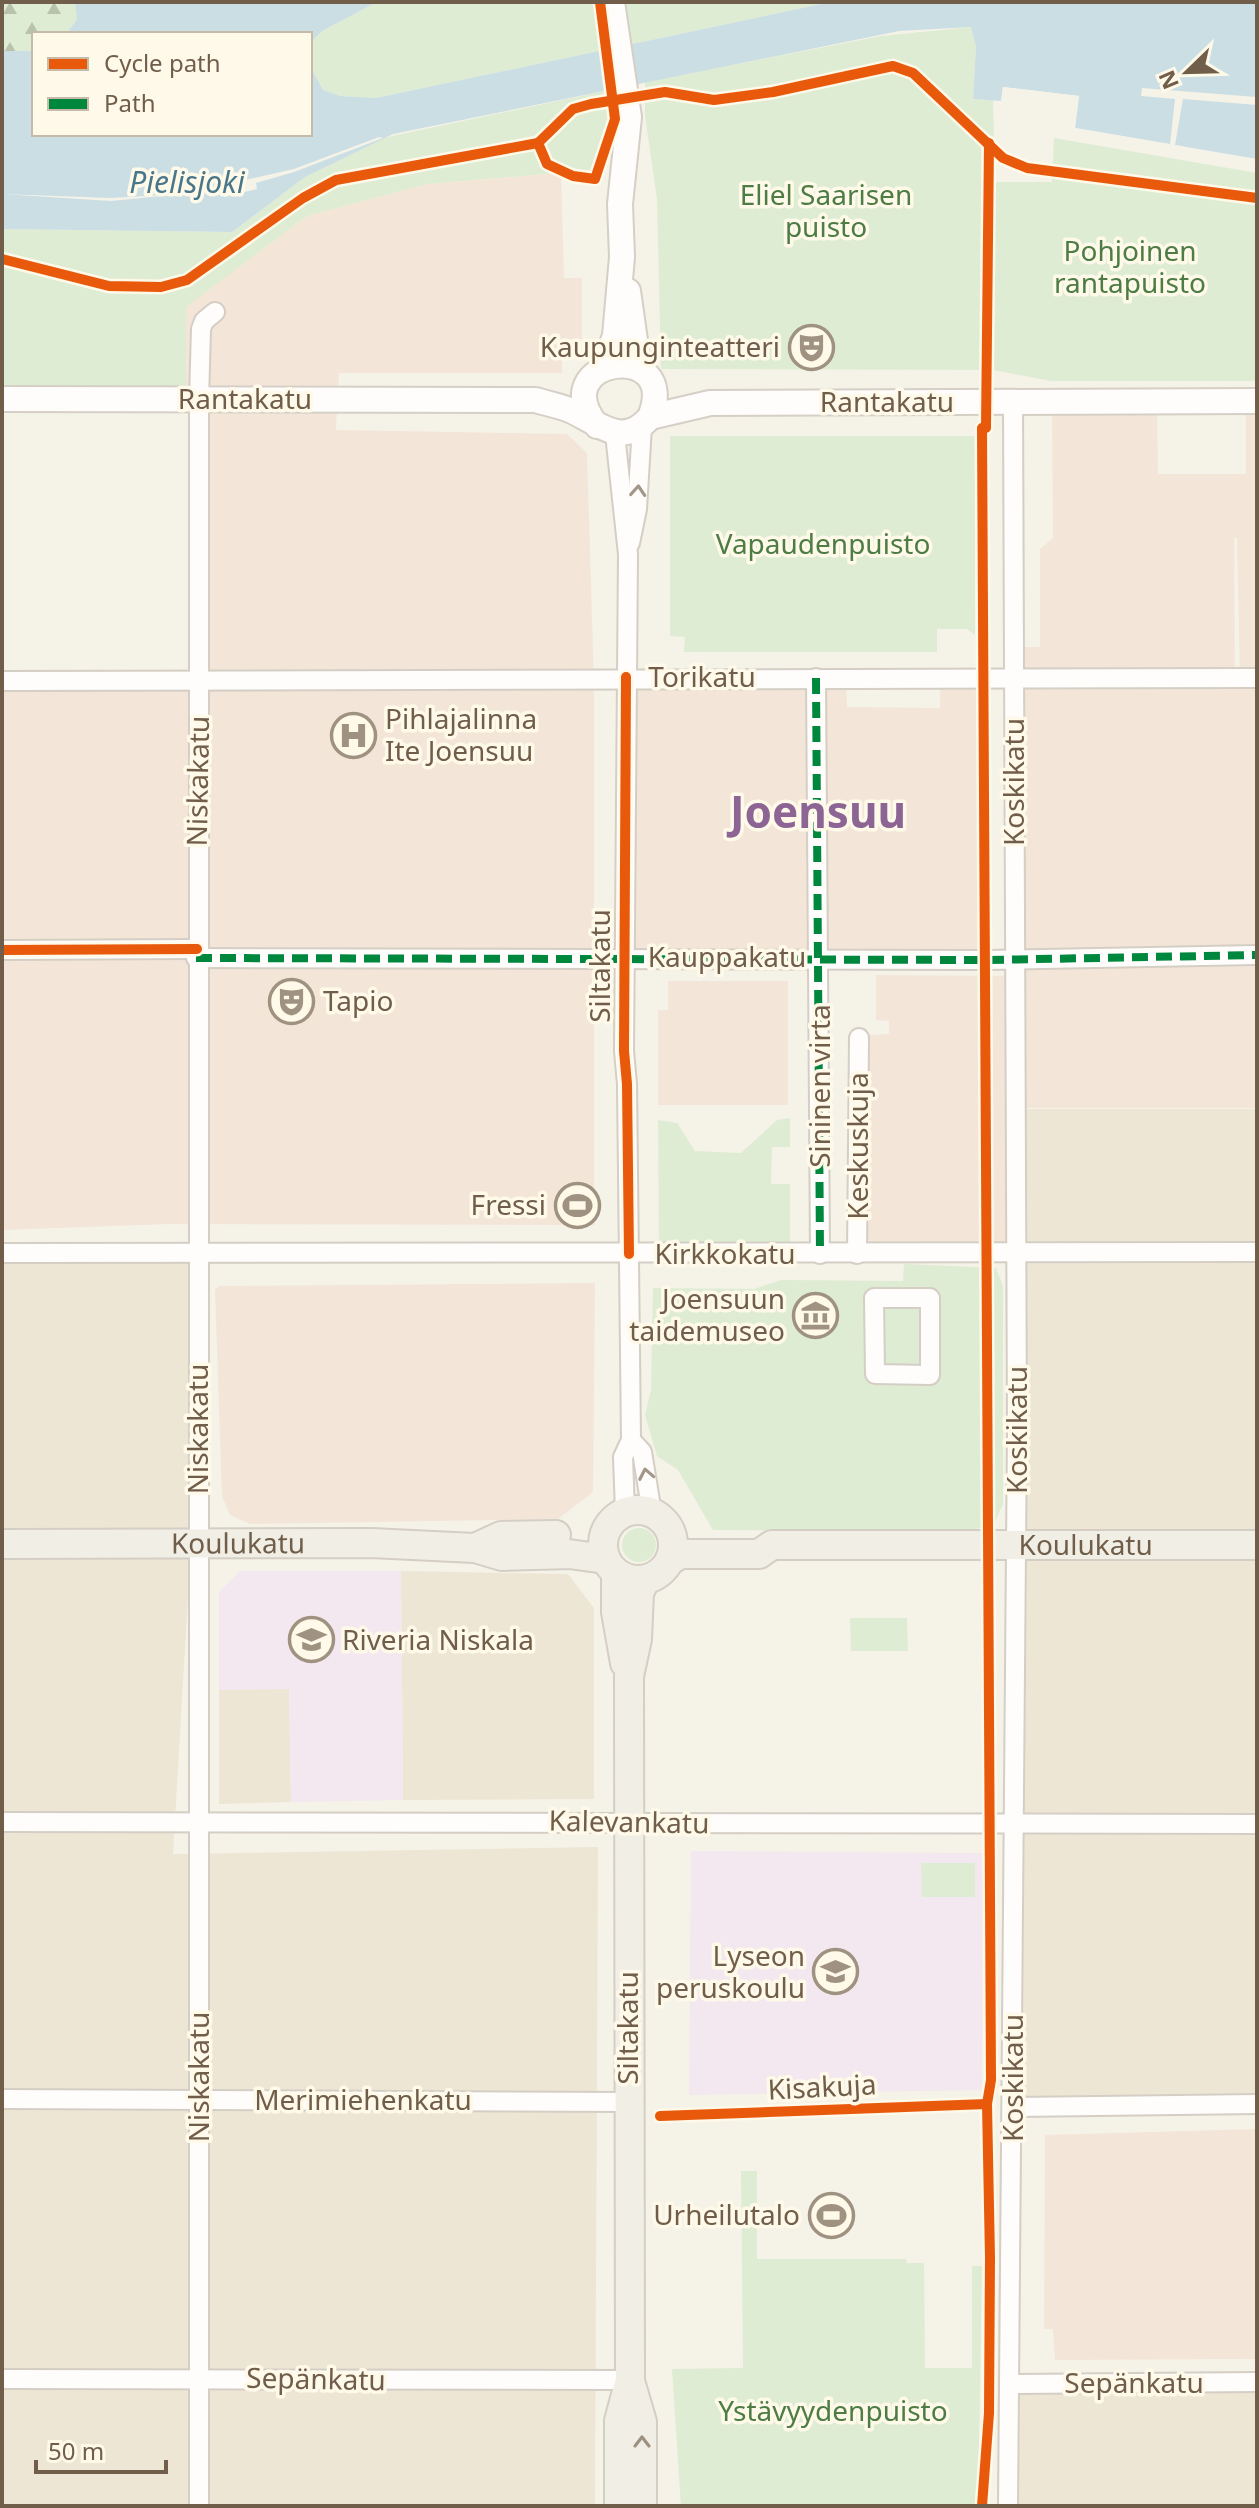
<svg xmlns="http://www.w3.org/2000/svg" width="1259" height="2508" font-family="'Noto Sans',sans-serif">
<style>
.residential{fill:#eee6d5}
.commercial{fill:#f3e6d8}
.education{fill:#f3e8f0}
.green{fill:#deecd3}
.forest{fill:url(#forest-firs)}
.water{fill:#cadee4}
.pier{fill:#f5f2e8}
.lines{fill:none;stroke-linecap:round;stroke-linejoin:round}
.street-casing{stroke:#d4cec5;stroke-width:22}
.secondary-casing{stroke:#d5cfc6;stroke-width:28}
.primary-casing{stroke:#d4cec5;stroke-width:32}
.street{stroke:#fefdfc;stroke-width:18}
.secondary{stroke:#fefdfc;stroke-width:24}
.primary{stroke:#f1efe5;stroke-width:28}
.quiet{stroke:#00873e;stroke-width:8;stroke-dasharray:16 8;stroke-linecap:butt}
.cycleway-casing{stroke:#fef9e8;stroke-width:15}
.cycleway{stroke:#e8590c;stroke-width:10}
.oneway{stroke:#a29688}
.oneway2{stroke:#9e9180}
.labels{text-anchor:middle;stroke-width:7;stroke-linejoin:round;paint-order:stroke}
.park-label{font-size:28px;fill:#4d7c45;stroke:#fef9e8}
.poi-label{font-size:28px;fill:#715e4a;stroke:#fef9e8;text-anchor:end}
.street-label{font-size:28px;fill:#715e4a;stroke:#fef9e8}
.water-label{font-size:30px;font-style:italic;fill:#48768a;stroke:#fef9e8}
.town-label{font-size:44px;font-weight:bold;fill:#8c6595;stroke:#fef9e8}
</style>
<defs>
<pattern id="forest-firs" width="22" height="20" patternUnits="userSpaceOnUse" patternTransform="scale(2)"><rect width="22" height="20" fill="#deecd3"/><path d="M5 1l3.5 6h-7zM16 11l3.5 6h-7z" fill="#b8c2ad"/></pattern>
</defs>
<rect width="100%" height="100%" fill="#f5f2e8"/>
<!-- residential -->
<g class="residential">
<path d="M1016,1109H1257V2098L1018,2101Z"/>
<path d="M190,1255L191,1546L173,1854L598,1847L595,2506H2V1257Z"/>
<path d="M401,1571L568,1574L594,1608V1799L403,1800Z"/>
<path d="M289,1688L291,1802L219,1804V1690Z"/>
<path d="M1257,2385V2506H1013L1015,2387Z"/>
</g>
<!-- commercial -->
<g class="commercial">
<path d="M561,173L564,278H582V339H562V373H339L336,430L567,434L587,453L594,683V1225L169,1224L2,1230V679L193,678L195,402L186,387L185,307L307,216L427,184Z"/>
<path d="M1246,409H1257V675L1240,676L1237,538H1234L1235,682H1257V1108H1015L1014,1253L851,1251L853,1036L889,1034V1021L876,1020V975L1017,976L1020,647H1040V549L1053,538L1052,411H1157L1158,474H1246Z"/>
<path d="M626,682L846,683L847,707L940,708V683H983L986,960L624,957Z"/>
<path d="M668,981H788V1105H658V1010H668Z"/>
<path d="M595,1283L593,1492L558,1519L250,1524L230,1515L222,1496L215,1290L219,1286Z"/>
<path d="M1257,2129V2359L1055,2360L1053,2329H1044L1045,2135Z"/>
</g>
<!-- education -->
<g class="education">
<path d="M240,1571H401L403,1800L291,1802L289,1689L219,1690V1592Z"/>
<path d="M691,1851L983,1853L982,2090L689,2095Z"/>
</g>
<!-- green -->
<g class="green">
<path d="M377,2H831L376,98L340,96L323,90L310,66V43L322,31Z"/>
<path d="M972,27L976,46L973,99L993,100L994,139L983,147L984,182H1052L1054,138L1257,173V381H1051L993,370L661,369L657,199L645,116V82L881,36Z"/>
<path d="M605,91L609,121L592,170L427,184L307,216L186,307V387H2V229L232,232L305,177L383,138Z"/>
<path d="M670,436H975V635L967,629H937V652H684L685,637L670,636Z"/>
<path d="M790,1118V1147H772L771,1184H790V1252L659,1251L658,1120L677,1123L695,1151L741,1153L777,1120Z"/>
<path d="M904,1264L996,1268L1003,1286V1504L994,1524L969,1531L713,1530L678,1470L657,1456L645,1415L651,1390L653,1288L754,1289L781,1280L903,1281Z"/>
<circle cx="639" cy="1545" r="17"/>
<path d="M850,1618H907L908,1651H851Z"/>
<path d="M975,1863V1897H922L921,1863Z"/>
<path d="M741,2171H757V2259H906L907,2263H924L925,2368H972V2266H982L978,2506H681L672,2369L743,2368Z"/>
</g>
<!-- forest -->
<path class="forest" d="M2,2H75L77,19L66,34H34V51H2Z"/>
<!-- water -->
<g class="water">
<path d="M75,2H377L322,31L310,43V34H66L77,19Z"/>
<path d="M831,2H1257V159L1075,128L1079,96L1003,87L1001,101L973,99L976,46L971,27L899,31L393,134L305,177L232,232L2,229V51H34V134H310V66L323,90L340,96L376,98Z"/>
</g>
<!-- pier -->
<g class="pier">
<path d="M1003,87L1079,96L1075,128L1170,144L1175,99L1141,96L1142,88L1257,97V105L1183,99L1175,145L1257,161L1072,129L1075,99L1007,91L1005,101H1001Z"/>
<path d="M379,137L383,138L294,172L256,183L257,189L224,197L222,190L111,201L2,194L111,198L182,194L294,169Z"/>
</g>
<g class="lines">
<defs>
<g id="street">
<path d="M615,434L628,554L624,1051L627,1084L631,1440L623,1457L625,1512"/>
<path d="M630,543L637,509L642,426"/>
<path d="M816,678L820,1254"/>
<path d="M2,681L1257,678"/>
<path d="M2,950L197,949"/>
<path d="M196,958L986,960L1257,955"/>
<path d="M2,1253L1257,1252"/>
<path d="M857,1254L859,1038"/>
<path d="M874,1298H930V1375L875,1374Z"/>
<path d="M631,1440L642,1452L652,1513"/>
<path d="M2,1822L1257,1824"/>
<path d="M2,2099L628,2102"/>
<path d="M1013,2107L1257,2104"/>
<path d="M2,2379L630,2380"/>
<path d="M1011,2384L1257,2382"/>
<path d="M199,2506V400L201,329L204,321L215,312"/>
<path d="M1008,2506L1017,1430L1013,402"/>
</g>
<g id="secondary">
<path d="M628,291L639,369"/>
<path d="M603,368L615,336L622,257L620,204L629,117L612,2"/>
<path d="M2,399L536,400C548,404 561,406 572,411C601,425 624,448 650,417C682,338 542,357 597,426"/>
<path d="M650,417L710,403L1257,401"/>
</g>
<g id="primary">
<circle cx="638" cy="1545" r="35"/>
<path id="s1" d="M2,1544L371,1543L475,1548L502,1556L569,1554L605,1559"/>
<path d="M475,1548L501,1536L556,1535"/>
<path id="s2" d="M670,1560L681,1554H759L772,1545H1257"/>
<path d="M616,1573V1612L625,1663"/>
<path d="M630,2381L642,2422V2506"/>
<path d="M619,2506V2421L630,2380L629,1676L637,1639L639,1593L645,1580"/>
</g>
</defs>
<!-- street casing -->
<use href="#street" class="street-casing"/>
<!-- secondary casing -->
<use href="#secondary" class="secondary-casing"/>
<!-- primary casing -->
<use href="#primary" class="primary-casing"/>
<!-- street -->
<use href="#street" class="street"/>
<!-- secondary -->
<use href="#secondary" class="secondary"/>
<!-- primary -->
<use href="#primary" class="primary"/>
<!-- quiet -->
<g class="quiet">
<path d="M816,678L820,1254"/>
<path d="M196,958L986,960L1257,955"/>
</g>
<defs>
<g id="cycleway">
<path d="M538,143L547,164L573,176L595,179L615,119L600,2"/>
<path d="M2,259L109,286L161,287L187,280L303,198L336,180L538,143L573,109L591,104L665,92L714,100L773,92L893,66L913,73L1003,158L1027,168L1257,198"/>
<path d="M982,428L991,2080L987,2104L990,2258L989,2413L982,2506"/>
<path d="M986,428L989,143"/>
<path d="M626,677L624,1051L627,1084L629,1254"/>
<path d="M2,950L197,949"/>
<path d="M660,2116L987,2104"/>
</g>
</defs>
<!-- cycleway casing -->
<use href="#cycleway" class="cycleway-casing"/>
<!-- cycleway -->
<use href="#cycleway" class="cycleway"/>
</g>
<!-- one-way arrows -->
<defs><path id="oneway-chevron" d="M-2-3.5L2.5 0L-2 3.5" fill="none" stroke-width="1.6" stroke-linecap="round" stroke-linejoin="round" transform="scale(2)"/></defs>
<g class="oneway">
<use href="#oneway-chevron" transform="translate(638 491) rotate(-86)"/>
<use href="#oneway-chevron" transform="translate(646 1474) rotate(-101)"/>
</g>
<use class="oneway2" href="#oneway-chevron" transform="translate(642 2442) rotate(-90)"/>
<!-- icons -->
<defs>
<symbol id="theatre-ring" viewBox="-11 -11 22 22"><circle r="9.5" fill="#fef9e8" stroke="#9f9281" stroke-width="1.5"/><path d="M-5-5.5Q0-4 5-5.5V0Q5 5 0 6Q-5 5-5 0ZM-3.3-2.5H-1v1.5H-3.3ZM1-2.5H3.3v1.5H1ZM-2.8 1Q0 5.5 2.8 1Z" fill="#9f9281"/></symbol>
<symbol id="hospital-ring" viewBox="-11 -11 22 22"><circle r="9.5" fill="#fef9e8" stroke="#9f9281" stroke-width="1.5"/><path d="M-5-5h3v3.5h4V-5h3V5h-3V1.5h-4V5h-3Z" fill="#9f9281"/></symbol>
<symbol id="stadium-ring" viewBox="-11 -11 22 22"><circle r="9.5" fill="#fef9e8" stroke="#9f9281" stroke-width="1.5"/><path d="M0-5a6.5 5 0 1 0 0 10a6.5 5 0 1 0 0-10ZM-3.5-1.8h7v3.6h-7Z" fill="#9f9281"/></symbol>
<symbol id="museum-ring" viewBox="-11 -11 22 22"><circle r="9.5" fill="#fef9e8" stroke="#9f9281" stroke-width="1.5"/><path d="M0-6L6-3V-2H-6V-3ZM-5-1h2V3h-2ZM-1-1h2V3h-2ZM3-1h2V3H3ZM-6 4H6V6H-6Z" fill="#9f9281"/></symbol>
<symbol id="school-ring" viewBox="-11 -11 22 22"><circle r="9.5" fill="#fef9e8" stroke="#9f9281" stroke-width="1.5"/><path d="M0-5L7-2L0 1L-7-2ZM-4 1L0 2.5L4 1V4Q0 6-4 4Z" fill="#9f9281"/></symbol>
</defs>
<g fill-rule="evenodd">
<use href="#theatre-ring" x="786" y="322" width="51" height="51"/>
<use href="#hospital-ring" x="328" y="710" width="51" height="51"/>
<use href="#theatre-ring" x="266" y="976" width="51" height="51"/>
<use href="#stadium-ring" x="552" y="1180" width="51" height="51"/>
<use href="#museum-ring" x="790" y="1290" width="51" height="51"/>
<use href="#school-ring" x="286" y="1614" width="51" height="51"/>
<use href="#school-ring" x="810" y="1946" width="51" height="51"/>
<use href="#stadium-ring" x="806" y="2190" width="51" height="51"/>
</g>
<g class="labels">
<!-- park labels -->
<g class="park-label">
<text x="826" y="205">Eliel Saarisen<tspan x="826" dy="32">puisto</tspan></text>
<text x="1130" y="261">Pohjoinen<tspan x="1130" dy="32">rantapuisto</tspan></text>
<text x="823" y="554">Vapaudenpuisto</text>
<text x="833" y="2421">Ystävyydenpuisto</text>
</g>
<!-- poi labels -->
<g class="poi-label">
<text x="780" y="357">Kaupunginteatteri</text>
<text x="385" y="729" text-anchor="start">Pihlajalinna<tspan x="385" dy="32">Ite Joensuu</tspan></text>
<text x="323" y="1011" text-anchor="start">Tapio</text>
<text x="546" y="1215">Fressi</text>
<text x="785" y="1309">Joensuun<tspan x="785" dy="32">taidemuseo</tspan></text>
<text x="342" y="1650" text-anchor="start">Riveria Niskala</text>
<text x="805" y="1966">Lyseon<tspan x="805" dy="32">peruskoulu</tspan></text>
<text x="800" y="2225">Urheilutalo</text>
</g>
<!-- street labels -->
<g class="street-label">
<text x="245" y="409">Rantakatu</text>
<text x="887" y="412">Rantakatu</text>
<text x="702" y="687">Torikatu</text>
<text transform="translate(198 781) rotate(-89)" y="10">Niskakatu</text>
<text transform="translate(1014 782) rotate(-90)" y="10">Koskikatu</text>
<text x="727" y="967">Kauppakatu</text>
<text transform="translate(600 966) rotate(-90)" y="10">Siltakatu</text>
<text transform="translate(820 1086) rotate(-90)" y="10">Sininen virta</text>
<text transform="translate(858 1146) rotate(-90)" y="10">Keskuskuja</text>
<text x="725" y="1264">Kirkkokatu</text>
<text transform="translate(198 1429) rotate(-90)" y="10">Niskakatu</text>
<text transform="translate(1017 1430) rotate(-90)" y="10">Koskikatu</text>
<text dy="10" stroke="none"><textPath href="#s1" startOffset="236">Koulukatu</textPath></text>
<text dy="10" stroke="none"><textPath href="#s2" startOffset="420">Koulukatu</textPath></text>
<text transform="translate(629 1822) rotate(1)" y="10">Kalevankatu</text>
<text transform="translate(628 2028) rotate(-90)" y="10">Siltakatu</text>
<text transform="translate(199 2077) rotate(-90)" y="10">Niskakatu</text>
<text transform="translate(1013 2078) rotate(-90)" y="10">Koskikatu</text>
<text transform="translate(822 2087) rotate(-3)" y="10">Kisakuja</text>
<text x="363" y="2110">Merimiehenkatu</text>
<text transform="translate(316 2379) rotate(1)" y="10">Sepänkatu</text>
<text x="1134" y="2393">Sepänkatu</text>
</g>
<!-- water labels -->
<g class="water-label">
<text x="187" y="193">Pielisjoki</text>
</g>
<!-- town labels -->
<g class="town-label">
<text x="818" y="828">Joensuu</text>
</g>
</g>
<!-- border -->
<rect width="1259" height="2508" fill="none" stroke="#715e4a" stroke-width="8"/>
<!-- legend -->
<rect x="32" y="32" width="280" height="104" fill="#fef9e8" stroke="#c6bba9" stroke-width="2"/>
<rect x="48" y="58" width="40" height="12" fill="#e8590c" stroke="#c6bba9" stroke-width="2"/>
<text x="104" y="72" font-size="24" fill="#715e4a">Cycle path</text>
<rect x="48" y="98" width="40" height="12" fill="#00873e" stroke="#c6bba9" stroke-width="2"/>
<text x="104" y="112" font-size="24" fill="#715e4a">Path</text>
<!-- north arrow -->
<g transform="translate(1187 72) rotate(247)" stroke="#fef9e8" stroke-width="6" paint-order="stroke">
<path d="M0-6L14 30L0 20L-14 30Z" fill="#715e4a"/>
<text y="-12" font-size="22" font-weight="bold" text-anchor="middle" fill="#715e4a">N</text>
</g>
<!-- scale -->
<path d="M36 2460v12h130v-12" fill="none" stroke="#715e4a" stroke-width="4"/>
<text x="48" y="2460" font-size="24" fill="#715e4a" stroke="#fef9e8" stroke-width="6" paint-order="stroke">50 m</text>
</svg>
